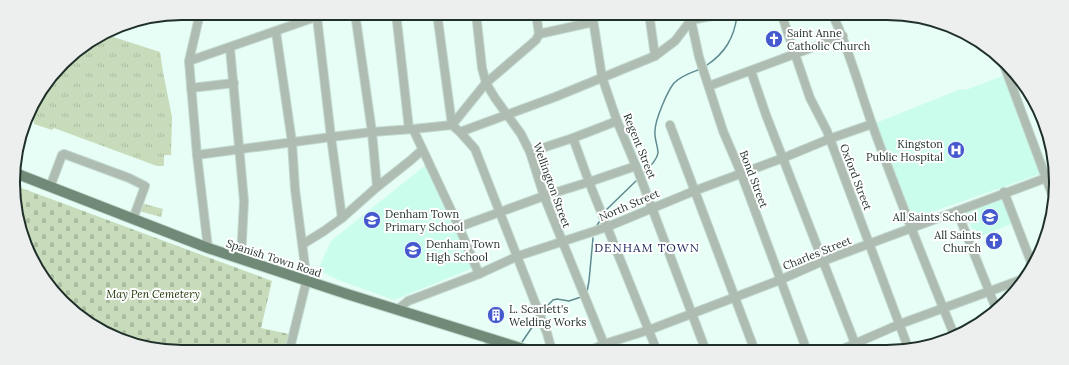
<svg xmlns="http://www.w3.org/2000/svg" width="1069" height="365" font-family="Lora,serif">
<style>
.built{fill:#cafdec}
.grass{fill:url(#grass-tufts)}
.cemetery{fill:url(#cemetery-stones)}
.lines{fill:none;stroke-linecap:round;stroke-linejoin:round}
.stream{stroke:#608a90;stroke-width:1.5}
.minor-casing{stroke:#c2d9d0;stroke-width:10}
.major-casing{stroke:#c2d9d0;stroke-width:12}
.minor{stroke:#afbcb2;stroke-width:8}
.major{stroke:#718a77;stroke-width:10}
.labels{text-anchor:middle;stroke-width:4;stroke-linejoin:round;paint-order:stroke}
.poi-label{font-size:11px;fill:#1f2f2a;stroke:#fff;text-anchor:start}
.street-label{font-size:11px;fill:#1f2f2a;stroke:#fff}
.park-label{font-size:11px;font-style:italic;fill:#1a3500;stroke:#fff}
.neighbourhood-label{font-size:12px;letter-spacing:1px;fill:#1a245c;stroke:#fff}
.rim{fill:none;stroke:#1f2f2a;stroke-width:2}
</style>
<defs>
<pattern id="grass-tufts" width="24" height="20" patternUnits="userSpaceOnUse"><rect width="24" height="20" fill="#c8dcbb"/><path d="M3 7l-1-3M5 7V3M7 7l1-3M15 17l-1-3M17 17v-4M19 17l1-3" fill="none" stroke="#abbda1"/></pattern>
<pattern id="cemetery-stones" width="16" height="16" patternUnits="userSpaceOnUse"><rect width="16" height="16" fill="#c8dcbb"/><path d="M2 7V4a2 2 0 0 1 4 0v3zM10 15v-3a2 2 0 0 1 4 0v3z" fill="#abbda1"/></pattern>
</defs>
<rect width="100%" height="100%" fill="#e6fef5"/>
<!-- built -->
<g class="built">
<path d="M1005,75L1040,174L909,220L871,125L961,89L966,90Z"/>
<path d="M427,164L436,187L473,268L394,300L341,281L318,270L331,241Z"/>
<path d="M1003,196L1014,223L976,238L965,211Z"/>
</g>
<!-- grass -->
<g class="grass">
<path d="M104,34L160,52L163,72L172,117L171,155H164V165L163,166H157L54,128L52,130L34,124V121L28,117L31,107L71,55Z"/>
<path d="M141,203L163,209L161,217L139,211Z"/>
</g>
<!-- cemetery -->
<path class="cemetery" d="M16,186L272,281L261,328L289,334L284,352H183L139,346L88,323L42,277L19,226Z"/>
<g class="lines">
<!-- stream -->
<g class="stream">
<path d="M707,65C725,53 734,38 737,16"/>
<path d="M644,173C649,168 657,160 658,153C658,146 654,138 655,131C655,120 667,92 674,83C681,76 690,73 698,70"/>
<path d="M605,211L636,181"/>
<path d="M596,227L601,219"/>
<path d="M587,292L589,281L593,238"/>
<path d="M542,311L553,300L557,299L569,301L581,297"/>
<path d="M522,342L537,320"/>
</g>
<defs>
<g id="minor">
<path d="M200,13L189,61L197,155L208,248"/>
<path d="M355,13L372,132L377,187"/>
<path d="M396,13L409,129"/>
<path d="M437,13L452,125L460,132L555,97L655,56L675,41L691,20L727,13"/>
<path d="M476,13L482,68L486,83L495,98L521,134L530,152L544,196L604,344"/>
<path d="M592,13L602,77L617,121L638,171L706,351"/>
<path d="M649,13L655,56"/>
<path d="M687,13L691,20L699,57L723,131L741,173L807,351"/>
<path d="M781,13L810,98L827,131L909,350"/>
<path d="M832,13C849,49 859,87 872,124C898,196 926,266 955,337"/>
<path d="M317,17L331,137L342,218"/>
<path d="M276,32L292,142L295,189L306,274L305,287L289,352"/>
<path d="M539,34L593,22"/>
<path d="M230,48L244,201L241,259"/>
<path d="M189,61L327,13"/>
<path d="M1004,65L1052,194"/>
<path d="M751,71L766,115L858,351"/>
<path d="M709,86L843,36"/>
<path d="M191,88L234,83"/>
<path d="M670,125L755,351"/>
<path d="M460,132L475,149L547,333L552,351"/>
<path d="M573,138L589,182L657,351"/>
<path d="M530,152L573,138L617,121"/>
<path d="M197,155L331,137L372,132L413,129"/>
<path d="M50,187L62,155L64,154L129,178L145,186L133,219"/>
<path d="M1004,192L1033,267"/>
<path d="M957,211L997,311"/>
<path d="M459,227L544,196L589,182L636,166"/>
<path d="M303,244L324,231L342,218L377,187L411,160L422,150"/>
<path d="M479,274L459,227L413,129L452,125L486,83L536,40L539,34L536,13"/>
<path d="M397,310L408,301L479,274L518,256L607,227L694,191L783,158L829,139L872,124"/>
<path d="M487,351L491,340"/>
<path d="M589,351L604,344L649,330L780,280L823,261L1054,175"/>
<path d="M838,351L900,324L1023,279"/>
</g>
<path id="major" d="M15,173L208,248L347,294L530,351"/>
</defs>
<!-- minor casing -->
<use href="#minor" class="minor-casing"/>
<!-- major casing -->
<use href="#major" class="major-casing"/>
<!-- minor -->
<use href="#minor" class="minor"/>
<!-- major -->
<use href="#major" class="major"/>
</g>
<!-- icons -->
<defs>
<symbol id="church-disc" viewBox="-11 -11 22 22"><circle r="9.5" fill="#4459cd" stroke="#fff"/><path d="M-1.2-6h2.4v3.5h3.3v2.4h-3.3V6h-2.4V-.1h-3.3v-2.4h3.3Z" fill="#fff"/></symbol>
<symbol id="hospital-disc" viewBox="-11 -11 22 22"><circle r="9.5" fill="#4459cd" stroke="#fff"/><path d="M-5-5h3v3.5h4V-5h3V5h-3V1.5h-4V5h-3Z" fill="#fff"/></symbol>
<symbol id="school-disc" viewBox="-11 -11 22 22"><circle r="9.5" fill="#4459cd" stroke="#fff"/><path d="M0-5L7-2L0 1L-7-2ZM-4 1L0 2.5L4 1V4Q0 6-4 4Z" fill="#fff"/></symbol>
<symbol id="building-disc" viewBox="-11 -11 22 22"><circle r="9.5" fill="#4459cd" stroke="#fff"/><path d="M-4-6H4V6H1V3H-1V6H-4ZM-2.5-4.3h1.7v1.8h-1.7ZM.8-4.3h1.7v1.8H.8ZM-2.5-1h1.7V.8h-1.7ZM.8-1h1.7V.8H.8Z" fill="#fff"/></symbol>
</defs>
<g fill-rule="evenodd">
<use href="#church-disc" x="764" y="29" width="20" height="20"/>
<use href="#hospital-disc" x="946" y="140" width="20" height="20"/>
<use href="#school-disc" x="980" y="207" width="20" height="20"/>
<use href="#school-disc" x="362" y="210" width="20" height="20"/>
<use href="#church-disc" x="984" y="231" width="20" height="20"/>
<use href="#school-disc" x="403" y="240" width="20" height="20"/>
<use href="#building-disc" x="486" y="305" width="20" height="20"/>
</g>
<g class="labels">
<!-- poi labels -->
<g class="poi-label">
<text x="787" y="37">Saint Anne<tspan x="787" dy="13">Catholic Church</tspan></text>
<text x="943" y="148" text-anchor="end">Kingston<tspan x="943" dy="13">Public Hospital</tspan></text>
<text x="385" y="218">Denham Town<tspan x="385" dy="13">Primary School</tspan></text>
<text x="977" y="221" text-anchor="end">All Saints School</text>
<text x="981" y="239" text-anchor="end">All Saints<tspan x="981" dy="13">Church</tspan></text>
<text x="426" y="248">Denham Town<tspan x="426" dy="13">High School</tspan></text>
<text x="509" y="313">L. Scarlett's<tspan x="509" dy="13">Welding Works</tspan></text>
</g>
<!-- street labels -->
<g class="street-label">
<text transform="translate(640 146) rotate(68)" y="4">Regent Street</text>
<text transform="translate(856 177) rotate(69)" y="4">Oxford Street</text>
<text transform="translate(754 179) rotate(69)" y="4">Bond Street</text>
<text transform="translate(552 185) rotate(70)" y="4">Wellington Street</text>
<text transform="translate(629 205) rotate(-23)" y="4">North Street</text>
<text transform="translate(817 253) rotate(-22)" y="4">Charles Street</text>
<text transform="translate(274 258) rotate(18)" y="4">Spanish Town Road</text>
</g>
<!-- park labels -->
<g class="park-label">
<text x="153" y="298">May Pen Cemetery</text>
</g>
<!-- neighbourhood labels -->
<g class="neighbourhood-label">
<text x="647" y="252">DENHAM TOWN</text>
</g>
</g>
<!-- crop -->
<path d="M0 0H1069V365H0ZM182 20H887A162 162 0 0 1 1049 182V183A162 162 0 0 1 887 345H182A162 162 0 0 1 20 183V182A162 162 0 0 1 182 20Z" fill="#edeeee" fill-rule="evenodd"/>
<path class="rim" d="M182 20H887A162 162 0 0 1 1049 182V183A162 162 0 0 1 887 345H182A162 162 0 0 1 20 183V182A162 162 0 0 1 182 20Z"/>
</svg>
